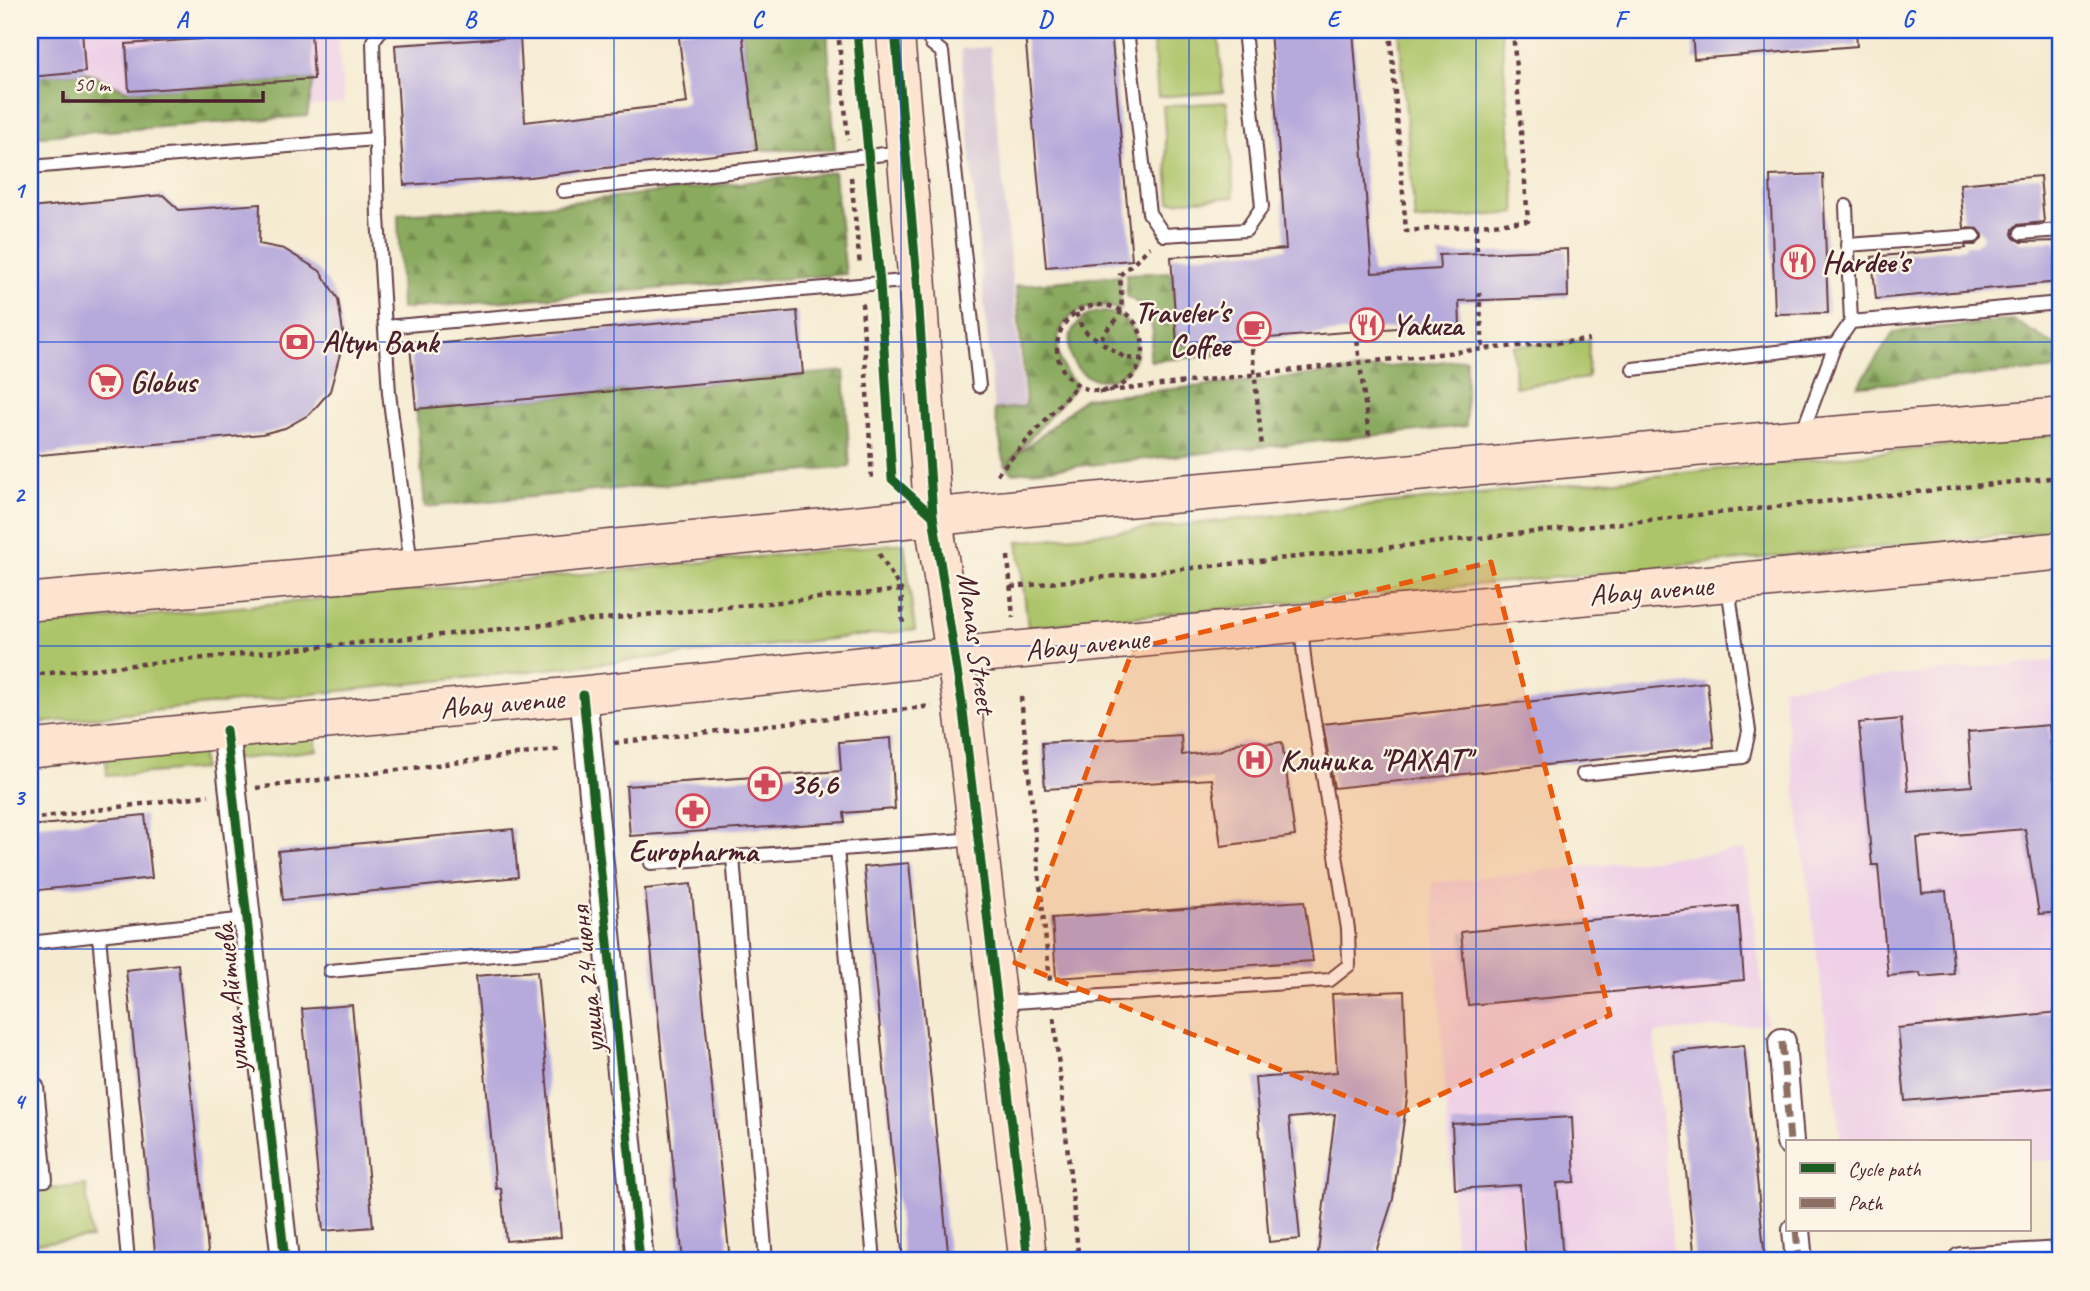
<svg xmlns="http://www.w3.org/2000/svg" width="2090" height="1291" font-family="Caveat,sans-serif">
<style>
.built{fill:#efd0e7}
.industrial{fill:#cdbed3}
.green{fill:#adc56a;stroke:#7c724a;stroke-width:2}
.forest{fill:url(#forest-firs);stroke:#6a6444;stroke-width:2}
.building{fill:#b6a9db}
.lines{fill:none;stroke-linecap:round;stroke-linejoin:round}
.lane-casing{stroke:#643e44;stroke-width:16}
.street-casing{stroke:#643e44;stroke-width:30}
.secondary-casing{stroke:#643e44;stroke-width:40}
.path{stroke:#643e44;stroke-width:4.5;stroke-dasharray:5 5;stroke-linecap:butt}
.lane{stroke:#fff;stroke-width:12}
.street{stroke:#fff;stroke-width:26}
.secondary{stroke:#fde4d1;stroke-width:37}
.quiet{stroke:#8d6e63;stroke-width:7;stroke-dasharray:14 7;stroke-linecap:butt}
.cycleway-casing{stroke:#fcf5e5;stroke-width:13}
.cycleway{stroke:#1b5e20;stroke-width:9}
.marked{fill:#e8590c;fill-opacity:0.2;stroke:#e8590c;stroke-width:5;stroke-dasharray:14 9;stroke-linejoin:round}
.grid{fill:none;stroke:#1d4ed8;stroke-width:2;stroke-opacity:0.55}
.labels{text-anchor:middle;stroke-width:5;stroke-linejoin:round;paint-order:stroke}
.poi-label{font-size:30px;font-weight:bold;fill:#4a1f2b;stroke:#fcf5e5;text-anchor:start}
.street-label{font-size:30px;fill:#4a1f2b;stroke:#fcf5e5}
.neatline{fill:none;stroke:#1d4ed8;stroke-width:2.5}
.grid-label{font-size:23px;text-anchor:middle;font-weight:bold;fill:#1d4ed8}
</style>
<defs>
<pattern id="forest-firs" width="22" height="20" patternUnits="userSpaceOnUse" patternTransform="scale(1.75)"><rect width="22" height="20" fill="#8aaa5e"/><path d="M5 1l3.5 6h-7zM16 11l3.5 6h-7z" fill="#738a4e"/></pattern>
</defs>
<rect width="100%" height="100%" fill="#fcf5e5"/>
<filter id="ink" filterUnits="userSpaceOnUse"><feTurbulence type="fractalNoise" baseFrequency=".0143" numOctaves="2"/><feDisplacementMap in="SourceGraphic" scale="14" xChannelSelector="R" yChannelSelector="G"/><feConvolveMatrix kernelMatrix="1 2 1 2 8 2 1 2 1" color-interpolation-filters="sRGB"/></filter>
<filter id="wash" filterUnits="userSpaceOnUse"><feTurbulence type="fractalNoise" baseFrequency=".00686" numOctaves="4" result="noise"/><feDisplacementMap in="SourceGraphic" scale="28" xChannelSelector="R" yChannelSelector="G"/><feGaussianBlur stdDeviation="1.57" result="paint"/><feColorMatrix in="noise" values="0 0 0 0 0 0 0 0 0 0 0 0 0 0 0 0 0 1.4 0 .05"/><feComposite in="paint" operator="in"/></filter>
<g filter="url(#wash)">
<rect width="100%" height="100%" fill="#f5ebd2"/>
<!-- built -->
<g class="built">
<path d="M30,30H337L344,103L30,132Z"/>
<path d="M2060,660V1160L2029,1161V1142H1841L1782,687Z"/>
<path d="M1745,850L1767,1024L1654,1033L1674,1261H1456L1432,883Z"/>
</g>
<!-- industrial -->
<path class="industrial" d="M990,47L1024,407L994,410L961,49Z"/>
<!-- green -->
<g class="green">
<path d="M1152,30H1218L1223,92L1158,97Z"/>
<path d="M1399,30H1501L1516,213L1415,221Z"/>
<path d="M1227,102L1234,197L1170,202L1163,106Z"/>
<path d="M1589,340L1588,378L1515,387L1513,346Z"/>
<path d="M2060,434V530L1028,627L1018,542Z"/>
<path d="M904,543L915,630L30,724V627Z"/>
<path d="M313,721L317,750L230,760L226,730Z"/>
<path d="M105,742L201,750L203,769L107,776Z"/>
<path d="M86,1185L91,1238L30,1244V1191Z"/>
</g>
<!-- forest -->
<g class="forest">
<path d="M742,30H827L835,150H757Z"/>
<path d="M85,72L129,91L314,79L307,116L30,137V77Z"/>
<path d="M834,172L846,274L401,309L398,214L546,205Z"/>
<path d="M1172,272L1177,344L1215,342L1218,355L1151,361L1149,358L1153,332L1148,310L1127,296L1126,274Z"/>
<path d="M1120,275L1121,310C1066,293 1035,346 1077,385L1011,460L1085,398L1466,359V426L1012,473L1005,465L994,410L1023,407L1026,404L1016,286Z"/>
<circle cx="1103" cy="346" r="34"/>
<path d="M2013,320L2060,348V369L1858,386L1894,332Z"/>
<path d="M844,371L850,467L425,507L416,409Z"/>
</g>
<g id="blocks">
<!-- building -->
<g class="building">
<path d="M30,30H82L85,72L30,77Z"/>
<path d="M678,30H742L757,150L530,177L404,185L395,45L520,37L525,122L687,103Z"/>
<path d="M1057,30H1111L1132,260L1046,267L1025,33Z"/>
<path d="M1270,30H1353L1372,273L1440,269L1439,255L1567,249L1568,297L1459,301L1460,326L1410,328V327L1177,345L1171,257L1286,249Z"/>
<path d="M1692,30H1856L1857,46L1694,59Z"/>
<path d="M311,32L314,79L129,91L126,44Z"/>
<path d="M1823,174L1828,313L1775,314L1770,176Z"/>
<path d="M2040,176L2044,222L2017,225L2013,229L2012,234L2014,238L2021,242L2056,241L2060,282L1876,299L1872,257L1966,248L1965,245H1975L1981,240L1983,235L1978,229L1964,228L1960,184Z"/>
<path d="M163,195L179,210L260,204L259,244L284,249L320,271L338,299L344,339L330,391L310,414L285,428L262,434L30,456V208Z"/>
<path d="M797,311L803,374L416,409L410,346Z"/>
<path d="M1707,682L1714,747L1334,788L1323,724Z"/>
<path d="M1901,719L1908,791L1972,786L1968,732L2049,725L2054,778L2060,777V912L2039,914L2025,829L1917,838L1922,893L1946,891L1954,974L1921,977L1920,973L1888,976L1878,865H1872L1859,723Z"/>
<path d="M1181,735L1182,755L1219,751L1243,741L1267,744L1282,742L1295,836L1221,846L1212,779L1045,789L1042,743Z"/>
<path d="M891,738L895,809L844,813L845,822L630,836L626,786L841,771L839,742Z"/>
<path d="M145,815L152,878L30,891V826Z"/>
<path d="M513,829L518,877L283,900L278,851Z"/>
<path d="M909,863L949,1261H903L864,867Z"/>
<path d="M691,884L730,1261H683L645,889Z"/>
<path d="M1304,901L1313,961L1056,978L1052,918Z"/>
<path d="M1738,906L1744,980L1468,1005L1461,932Z"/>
<path d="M178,964L209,1261H156L126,970Z"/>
<path d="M537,971L561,1237L506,1241L501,1188L496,1189L476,976Z"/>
<path d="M1404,991L1408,1091L1393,1199L1373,1261H1317L1335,1114L1289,1118L1300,1239L1269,1242L1255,1078L1337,1072L1332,994Z"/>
<path d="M352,1005L373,1227L323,1231L302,1009Z"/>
<path d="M2060,1012V1087L1905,1101L1898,1028Z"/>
<path d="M1744,1045L1765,1261H1695L1674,1052Z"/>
<path d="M1572,1117L1575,1182L1557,1183L1563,1261H1526L1520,1185L1455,1189L1452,1124Z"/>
</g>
</g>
</g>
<g filter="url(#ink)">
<use href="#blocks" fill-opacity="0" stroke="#643e44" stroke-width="2"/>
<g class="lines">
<defs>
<g id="lane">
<path d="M381,30L373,41L378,217L389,393L411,565"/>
<path d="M924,30L932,44L942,52L979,386"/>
<path d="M1127,30L1149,213L1164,235L1246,230L1262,207L1244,30"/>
<path d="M30,167L376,139"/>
<path d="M563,191L902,152"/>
<path d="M1846,206L1851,322"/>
<path d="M2021,233L2060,230"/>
<path d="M1847,245L1974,236"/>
<path d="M385,327L915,280"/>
<path d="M1633,369L1835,345"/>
<path d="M1802,433L1835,345L1851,322L2060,303"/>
<path d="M1583,774L1743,757L1749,731L1728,587"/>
<path d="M837,849L874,1261"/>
<path d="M733,857L766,1261"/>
<path d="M651,863L976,839"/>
<path d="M30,943L99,935"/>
<path d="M330,971L608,944"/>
<path d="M1001,1003L1330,980L1349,965L1348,929L1305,665L1301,627"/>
<path d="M30,1087L37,1086L46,1180L30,1181"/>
<path d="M128,1261L99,935L247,919"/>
</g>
<g id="street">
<path d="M583,695L640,1261"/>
<path d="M226,730L285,1261"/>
<path d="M1782,1042L1790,1142"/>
<path d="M1796,1230L1799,1261"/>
<path d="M1961,1261L2060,1255"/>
</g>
<g id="secondary">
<path d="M895,30L917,280L933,516L962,703L1028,1261"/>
<path d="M30,602L412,568L1064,504L1800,438L2060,417"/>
<path d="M30,749L583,695L954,656L2060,551"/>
</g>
</defs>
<!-- lane casing -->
<use href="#lane" class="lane-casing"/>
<!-- street casing -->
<use href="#street" class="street-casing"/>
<!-- secondary casing -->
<use href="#secondary" class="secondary-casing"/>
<!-- path -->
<g class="path">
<path d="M838,30L848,140"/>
<path d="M1390,30L1406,231L1528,221L1513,30"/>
<path d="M851,177L860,266"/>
<path d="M1476,225L1477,253"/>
<path d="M1479,292L1483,349"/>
<path d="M862,303L872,480"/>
<circle cx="1100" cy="348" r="43"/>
<path d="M1076,313L1083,330L1101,342"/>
<path d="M1356,331L1369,436"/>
<path d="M1251,339L1262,447"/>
<path d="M1143,359L1125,358L1101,342C1103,330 1110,328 1117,319C1125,310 1120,287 1120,275L1150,247"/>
<path d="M1099,392L1483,349L1589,340"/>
<path d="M997,474L1077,385"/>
<path d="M879,554L901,590L903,624"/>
<path d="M1008,556L1013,618"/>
<path d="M1011,587L2060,477"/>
<path d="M30,675L901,590"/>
<path d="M1021,697L1050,981"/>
<path d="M614,743L932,706"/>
<path d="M256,788L563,749"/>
<path d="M30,819L209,795"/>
<path d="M1054,1018L1079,1261"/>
</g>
<!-- lane -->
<use href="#lane" class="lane"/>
<!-- street -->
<use href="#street" class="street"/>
<!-- secondary -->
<use href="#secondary" class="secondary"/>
<!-- quiet -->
<g class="quiet">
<path d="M1782,1042L1790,1142"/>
<path d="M1796,1230L1799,1261"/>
<path d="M1961,1261L2060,1255"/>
</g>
<defs>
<g id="cycleway">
<path d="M857,30L880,284L892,479L933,516"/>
<path d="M895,30L917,280L933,516L962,703L1028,1261"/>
<path d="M583,695L640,1261"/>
<path d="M226,730L285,1261"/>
</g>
</defs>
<!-- cycleway casing -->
<use href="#cycleway" class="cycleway-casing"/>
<!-- cycleway -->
<use href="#cycleway" class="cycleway"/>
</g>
</g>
<!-- marked area -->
<path class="marked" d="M1491,562L1610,1015L1395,1116L1015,963L1133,649Z"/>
<!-- grid -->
<path class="grid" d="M326,30V1261M614,30V1261M901,30V1261M1189,30V1261M1476,30V1261M1764,30V1261M30,342H2060M30,646H2060M30,949H2060"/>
<!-- icons -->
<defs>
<symbol id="restaurant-ring" viewBox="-11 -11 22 22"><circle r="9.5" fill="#fcf5e5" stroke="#d1495b" stroke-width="1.5"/><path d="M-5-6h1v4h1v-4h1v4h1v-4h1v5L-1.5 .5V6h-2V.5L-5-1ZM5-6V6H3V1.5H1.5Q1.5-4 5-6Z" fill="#d1495b"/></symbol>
<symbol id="cafe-ring" viewBox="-11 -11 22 22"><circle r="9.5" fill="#fcf5e5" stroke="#d1495b" stroke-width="1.5"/><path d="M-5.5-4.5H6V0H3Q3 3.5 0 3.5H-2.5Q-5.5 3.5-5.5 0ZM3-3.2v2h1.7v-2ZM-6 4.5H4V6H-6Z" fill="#d1495b"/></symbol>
<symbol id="bank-ring" viewBox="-11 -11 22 22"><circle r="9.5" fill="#fcf5e5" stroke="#d1495b" stroke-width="1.5"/><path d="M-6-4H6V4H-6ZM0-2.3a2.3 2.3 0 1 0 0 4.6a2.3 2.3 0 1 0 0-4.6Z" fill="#d1495b"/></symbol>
<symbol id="supermarket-ring" viewBox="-11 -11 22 22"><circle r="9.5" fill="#fcf5e5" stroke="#d1495b" stroke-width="1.5"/><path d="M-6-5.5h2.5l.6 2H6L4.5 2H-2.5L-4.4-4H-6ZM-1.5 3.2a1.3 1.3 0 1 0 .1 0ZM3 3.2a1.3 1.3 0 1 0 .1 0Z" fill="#d1495b"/></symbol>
<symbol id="hospital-ring" viewBox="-11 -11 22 22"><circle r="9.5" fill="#fcf5e5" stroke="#d1495b" stroke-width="1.5"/><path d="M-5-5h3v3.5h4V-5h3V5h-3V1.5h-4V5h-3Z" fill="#d1495b"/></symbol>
<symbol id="pharmacy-ring" viewBox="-11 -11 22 22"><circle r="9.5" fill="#fcf5e5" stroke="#d1495b" stroke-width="1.5"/><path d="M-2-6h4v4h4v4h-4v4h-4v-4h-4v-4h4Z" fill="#d1495b"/></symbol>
</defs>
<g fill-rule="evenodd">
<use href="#restaurant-ring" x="1779" y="243" width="38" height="38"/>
<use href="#restaurant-ring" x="1348" y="306" width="38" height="38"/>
<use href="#cafe-ring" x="1235" y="310" width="38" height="38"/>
<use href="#bank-ring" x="278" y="323" width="38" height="38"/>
<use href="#supermarket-ring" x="87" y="363" width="38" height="38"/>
<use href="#hospital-ring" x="1236" y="741" width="38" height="38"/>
<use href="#pharmacy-ring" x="746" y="765" width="38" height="38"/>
<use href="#pharmacy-ring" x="674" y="792" width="38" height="38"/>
</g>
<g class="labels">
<!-- poi labels -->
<g class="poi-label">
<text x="1822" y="272">Hardee's</text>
<text x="1230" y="322" text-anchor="end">Traveler's<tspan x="1230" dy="34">Coffee</tspan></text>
<text x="1392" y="335">Yakuza</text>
<text x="322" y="352">Altyn Bank</text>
<text x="130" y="392">Globus</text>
<text x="1280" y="770">Клиника "РАХАТ"</text>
<text x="790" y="794">36,6</text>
<text x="693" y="861" text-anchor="middle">Europharma</text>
</g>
<!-- street labels -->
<g class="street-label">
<text transform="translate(1651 590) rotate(-5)" y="10">Abay avenue</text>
<text transform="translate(977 643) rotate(82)" y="10">Manas Street</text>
<text transform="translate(1087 644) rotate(-6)" y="10">Abay avenue</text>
<text transform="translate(502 703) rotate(-5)" y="10">Abay avenue</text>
<text transform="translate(587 980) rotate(-96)" y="10">улица 24 июня</text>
<text transform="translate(231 998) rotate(-96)" y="10">улица Айтиева</text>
</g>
</g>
<!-- margin -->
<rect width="2090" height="1291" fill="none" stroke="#fcf5e5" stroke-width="77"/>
<!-- legend -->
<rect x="1786" y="1140" width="245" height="91" fill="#fcf5e5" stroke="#b59f9b" stroke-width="2"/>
<rect x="1800" y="1163" width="35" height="10" fill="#1b5e20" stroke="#b59f9b" stroke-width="2"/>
<text x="1848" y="1176" font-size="21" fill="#4a1f2b">Cycle path</text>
<rect x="1800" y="1198" width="35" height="10" fill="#8d6e63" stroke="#b59f9b" stroke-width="2"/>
<text x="1848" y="1210" font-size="21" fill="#4a1f2b">Path</text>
<!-- scale -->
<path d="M63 91v10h200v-10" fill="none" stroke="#4a1f2b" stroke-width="3.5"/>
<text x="74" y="91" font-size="21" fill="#4a1f2b" stroke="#fcf5e5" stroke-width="5" paint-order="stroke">50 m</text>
<rect x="38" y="38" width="2014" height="1214" class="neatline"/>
<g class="grid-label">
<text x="182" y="27">A</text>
<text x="470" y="27">B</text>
<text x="757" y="27">C</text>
<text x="1045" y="27">D</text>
<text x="1333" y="27">E</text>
<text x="1620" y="27">F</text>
<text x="1908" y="27">G</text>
<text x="19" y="198">1</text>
<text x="19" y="502">2</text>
<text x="19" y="805">3</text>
<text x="19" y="1109">4</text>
</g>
</svg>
